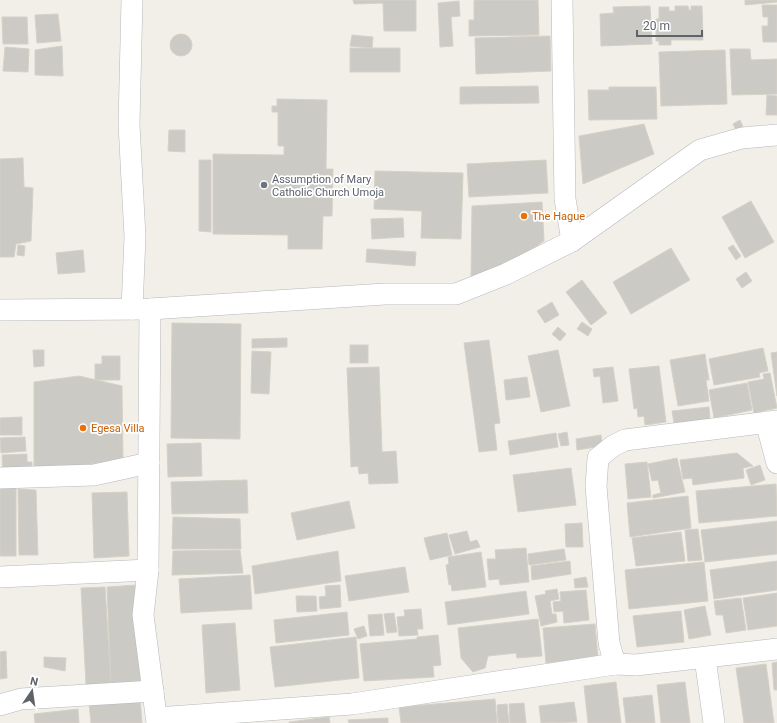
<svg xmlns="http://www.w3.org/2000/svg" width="777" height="723" font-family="Roboto,sans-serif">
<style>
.building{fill:#cccac5;stroke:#d6d1c6}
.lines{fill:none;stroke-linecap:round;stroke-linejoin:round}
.minor-casing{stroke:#b5b8bc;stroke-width:22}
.minor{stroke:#fff;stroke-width:21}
.worship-dot{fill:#6b7280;stroke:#fff;stroke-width:1.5}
.food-dot{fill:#e8710a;stroke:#fff;stroke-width:1.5}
.labels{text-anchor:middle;stroke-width:3.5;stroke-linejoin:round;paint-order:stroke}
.worship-label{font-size:11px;fill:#5b616d;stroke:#fff;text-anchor:start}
.food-label{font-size:11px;fill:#c56008;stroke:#fff;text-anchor:start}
</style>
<rect width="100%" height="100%" fill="#f1efe8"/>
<!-- building -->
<g class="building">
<path d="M353,0H416V31H384L383,3L354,4Z"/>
<path d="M474,0H538L539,35L469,36V20H474Z"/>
<path d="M745,0H777V2L745,5Z"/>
<path d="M459,1L460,16L451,17L453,46L440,47L438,3Z"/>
<path d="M762,5H777V42H763L762,26H768V17H763Z"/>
<path d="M650,6L652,44L601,46L600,14L614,13L613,7Z"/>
<path d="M675,6H688L689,10H691V6H702L703,40H671V45H659V41H656V19H659V7H669V11H675Z"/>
<path d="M58,14L61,41L37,43L35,15Z"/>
<path d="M2,17H27L28,44H3Z"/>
<circle cx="181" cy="45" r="11"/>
<path d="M352,35L373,37L372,48L350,46Z"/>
<path d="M550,36L551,71L476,74L475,38Z"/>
<path d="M62,46L63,76L35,75V50Z"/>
<path d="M5,47L29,49L28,72L3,71Z"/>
<rect x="350" y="48" width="50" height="24"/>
<path d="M730,49H750L751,60L777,59V94L732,95Z"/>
<path d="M725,50L727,104L661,106L659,52Z"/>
<path d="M538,86L539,103L460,104V87Z"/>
<path d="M609,87H656L657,119L589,120L588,90H609Z"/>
<path d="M767,95L777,96V115H766Z"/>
<path d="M277,99L327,100L326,169H333L332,216H323L322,249H288V235L213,234V154L284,155V146H278V112H272V106H277Z"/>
<path d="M740,120L744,129L737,132L733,124Z"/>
<path d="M644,124L654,154L583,184L579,136Z"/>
<path d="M169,130H185V152L168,151Z"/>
<path d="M23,158L24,187L33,188L31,241L16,244L14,257H0V159Z"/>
<path d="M199,160H211V232L199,231Z"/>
<path d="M546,160L548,193L469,197L467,164Z"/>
<path d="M375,171L463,173L461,239L421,238L422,211L374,209Z"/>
<path d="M751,201L774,242L745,258L722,217Z"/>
<path d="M542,202L544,241L500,271L471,278L472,206Z"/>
<path d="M403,218L404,237L372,239L371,219Z"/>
<path d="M18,245L25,246L24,256L17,255Z"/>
<path d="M733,245L741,256L736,260L728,248Z"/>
<path d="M671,248L690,280L631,314L613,282Z"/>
<path d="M367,249L416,252L415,266L366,262Z"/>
<path d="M83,250L85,272L58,274L56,253Z"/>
<path d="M746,272L752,281L742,288L736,279Z"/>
<path d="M582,280L607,313L591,325L566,292Z"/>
<path d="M552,302L559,315L545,323L537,311Z"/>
<path d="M582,322L592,329L588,336L577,329Z"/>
<path d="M172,323L241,324L240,439L171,438Z"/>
<path d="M558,327L566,334L560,341L552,334Z"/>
<path d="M287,338V347L252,348V339Z"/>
<path d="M489,340L500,423L494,424L497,450L479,452L464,343Z"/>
<rect x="350" y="345" width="18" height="18"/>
<path d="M763,348L768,371L759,373L760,377L714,385L709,359Z"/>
<path d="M33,350H44V366L34,367Z"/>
<path d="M558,350L570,406L541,412L528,356Z"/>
<path d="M252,351L271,352L269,394L251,393Z"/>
<path d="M777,352V396L771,353Z"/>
<path d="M705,354L709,380H706L709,401L678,406L670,360Z"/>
<path d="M102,356H120V380H95V364H102Z"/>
<path d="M659,366L666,422L645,425L644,416L638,417L637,408L634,409L629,369Z"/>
<path d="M379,367L382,452L396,451L398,483L369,484L368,473L359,474L358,466L351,467L347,368Z"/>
<path d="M613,367L618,401L603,403L600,376L594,377L593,369Z"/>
<path d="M770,373L777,408L754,413L748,382L764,379L763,374Z"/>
<path d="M79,376L122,386L123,460L34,471V382Z"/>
<path d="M527,377L530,397L506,400L504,380Z"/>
<path d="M747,383L752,410L714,418L709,390Z"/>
<path d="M709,407L710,419L674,423L672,411Z"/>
<path d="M22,417V435H0V418Z"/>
<path d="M567,432L569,445L561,446L558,434Z"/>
<path d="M556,433L558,447L510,455L508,441Z"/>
<path d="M601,435L602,446L577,450L576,439Z"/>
<path d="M25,437L26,451L1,453L0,438Z"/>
<path d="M201,443L202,476L168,477L167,444Z"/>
<path d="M737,453L753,466L743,468L744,478L693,485L692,478L683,479L680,460Z"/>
<path d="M27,454V462H32V476L3,477L2,455Z"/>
<path d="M677,458L685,492L653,498V495L661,493L658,480L652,481L648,464Z"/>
<path d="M647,462L651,497L628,499L625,464Z"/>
<path d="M760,465L765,480L751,485L746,470Z"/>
<path d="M571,468L576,505L518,512L513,475Z"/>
<path d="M247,480L248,513L172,514L171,482Z"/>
<path d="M776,484L777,516L699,523L696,491Z"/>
<rect x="0" y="486" width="16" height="70"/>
<path d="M18,489L36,490L38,555H19Z"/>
<path d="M127,492L129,556L94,558L92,493Z"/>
<path d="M688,496L691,528L630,537L627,503Z"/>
<path d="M349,501L355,528L297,540L291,513Z"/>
<path d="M173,517L240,519L241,549H172Z"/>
<path d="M777,521V554L705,562L701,530Z"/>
<path d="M582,523L583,547H566L565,524Z"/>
<path d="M698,529L702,560L688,561L685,530Z"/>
<path d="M467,531L470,542L477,540L480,547L455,554L449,535Z"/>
<path d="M681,532L685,561L636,566L632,538Z"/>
<path d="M447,533L452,555L430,560L424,538Z"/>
<path d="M526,548L529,582L500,585L499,579L489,580L487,559H496L495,550Z"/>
<path d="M564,549L566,560L529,565L528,554Z"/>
<path d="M240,550L243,573L172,575L173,551Z"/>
<path d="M338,551L341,581L255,594L252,566Z"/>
<path d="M481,552L486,587L452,591L451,584L449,585L446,565L449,564L448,557Z"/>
<path d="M570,561L571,574L532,580L531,566Z"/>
<path d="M777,561V590L714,599L710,570Z"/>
<path d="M704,562L708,601L629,609L625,570Z"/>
<path d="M405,567L409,592L349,601L345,576Z"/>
<path d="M250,575L252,609L181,613L179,579Z"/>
<path d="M586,577L588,587L575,588L574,579Z"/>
<path d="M137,585L142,682L111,684L107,587Z"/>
<path d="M340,585L341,607L320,609L319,597L326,596L325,586Z"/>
<path d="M105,587L111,684L86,685L81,588Z"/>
<path d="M557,589L559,599L550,601L552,614H556L557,622L541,626L535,596L546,594L545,591Z"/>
<path d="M586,590L589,620L564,623L563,611L554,612L553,602L561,601L560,592Z"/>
<path d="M526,591L529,614L448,625L445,602Z"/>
<path d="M777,593V626L748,630L743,598Z"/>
<path d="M296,596H316L317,611L297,612Z"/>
<path d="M741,598L746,630L726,633L723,615H716L714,601Z"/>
<path d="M705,606L711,635L689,639L684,610Z"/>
<path d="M421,609L423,629H417L418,635L399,636L397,617L405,616L404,610Z"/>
<path d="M681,611L684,642L637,647L633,616Z"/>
<path d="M347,612L349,635L276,643L274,620Z"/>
<path d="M394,613L397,632L387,633L384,614Z"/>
<path d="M382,614L384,635L370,636L368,615Z"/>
<path d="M538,619L542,656L517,658L516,653L488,656L485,668L473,672L461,658L458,628Z"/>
<path d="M235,623L240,690L206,693L202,625Z"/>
<path d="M595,624L598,658L546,663L543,628Z"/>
<path d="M364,626L367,636L358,639L354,629Z"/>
<path d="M438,635L441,665L433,666L434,677L364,681L360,644L417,639V637Z"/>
<path d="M356,637L359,678L275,687L270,647Z"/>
<path d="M6,651L7,678L0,679V652Z"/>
<path d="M44,657L66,658L65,671L44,667Z"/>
<path d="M777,662V690H774L772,663Z"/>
<path d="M766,664L774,723H744L736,668Z"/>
<path d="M616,682L621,723H588L584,686Z"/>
<path d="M685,682L690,723H661L657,685Z"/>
<path d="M652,695L655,723H626L623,698Z"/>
<path d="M140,698L142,723H91L89,704Z"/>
<path d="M495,699L497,723H401L399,707Z"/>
<path d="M574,702L577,722L541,723L539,706Z"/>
<path d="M524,703L526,723H510L509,704Z"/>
<path d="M507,704L509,723H498L497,705Z"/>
<path d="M78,709L79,723H35L34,714Z"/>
<path d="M329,717L330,723H289V722Z"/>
<path d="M388,718V723H349L348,720Z"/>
</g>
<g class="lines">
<defs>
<g id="minor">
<path d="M132,0L129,124L135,237L132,309"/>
<path d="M562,0L565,199L572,241"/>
<path d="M150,309L148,570L143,615L157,723"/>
<path d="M0,310L150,309L385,294H456L506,274L572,241L700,150L742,138L777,135"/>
<path d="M777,421L625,440L613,446L598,458L596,486L609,643L615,664L636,665L777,649"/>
<path d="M766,422L777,463"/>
<path d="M0,478L94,475L149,463"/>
<path d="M0,577L148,570"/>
<path d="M705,658L714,723"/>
<path d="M0,705L21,699L153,691"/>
<path d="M157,718L352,704L615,664"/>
</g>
</defs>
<!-- minor casing -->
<use href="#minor" class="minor-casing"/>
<!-- minor -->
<use href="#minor" class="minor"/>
</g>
<!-- markers -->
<circle class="worship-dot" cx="264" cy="185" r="4"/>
<g class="food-dot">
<circle cx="524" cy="216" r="4"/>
<circle cx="83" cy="428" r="4"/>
</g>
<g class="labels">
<!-- worship labels -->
<g class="worship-label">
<text x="272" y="183">Assumption of Mary<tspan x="272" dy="13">Catholic Church Umoja</tspan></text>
</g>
<!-- food labels -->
<g class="food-label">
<text x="532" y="220">The Hague</text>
<text x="91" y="432">Egesa Villa</text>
</g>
</g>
<!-- north arrow -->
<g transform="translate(32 691) rotate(13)" stroke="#ffffff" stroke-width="3" paint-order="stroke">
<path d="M0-3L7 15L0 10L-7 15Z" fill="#5f6368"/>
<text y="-6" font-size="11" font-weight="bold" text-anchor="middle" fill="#5f6368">N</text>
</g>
<!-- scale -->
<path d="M637 30v6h65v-6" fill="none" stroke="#5f6368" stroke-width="2"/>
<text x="643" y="30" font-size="12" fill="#5f6368" stroke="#ffffff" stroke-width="3" paint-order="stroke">20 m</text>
</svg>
